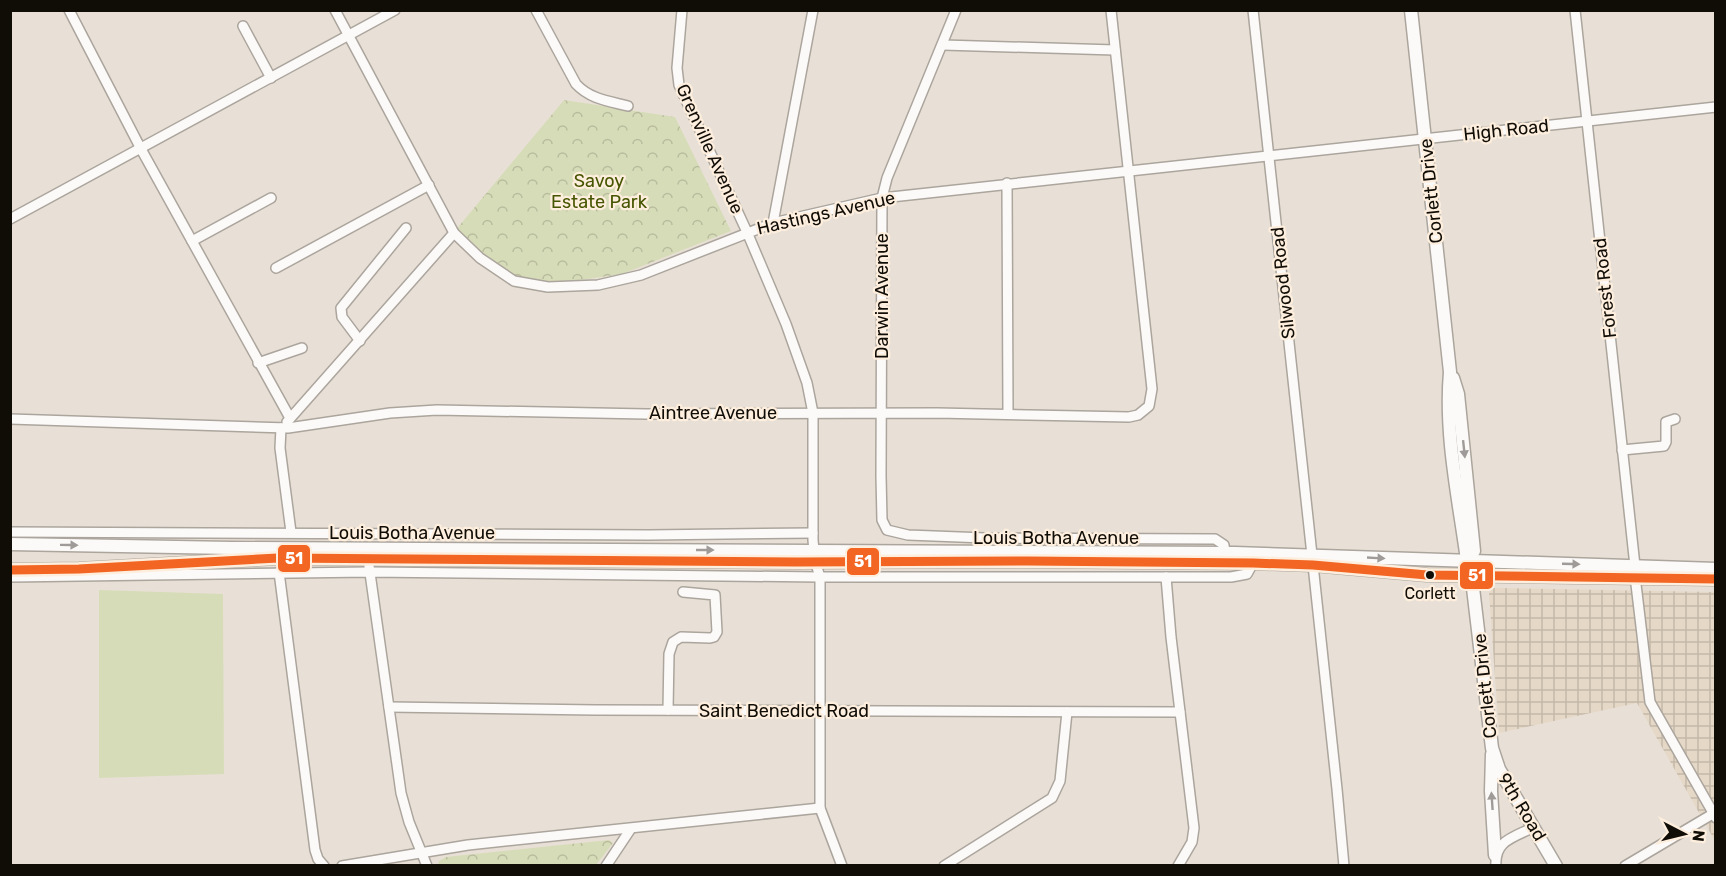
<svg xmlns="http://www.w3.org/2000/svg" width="1726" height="876" font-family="Rubik,sans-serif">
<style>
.industrial{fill:url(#industrial-grid)}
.grass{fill:#d7dcb8}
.forest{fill:url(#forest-crowns)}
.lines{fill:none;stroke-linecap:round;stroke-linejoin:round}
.minor-casing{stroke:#aba59d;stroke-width:12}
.major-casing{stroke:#aba59d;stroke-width:15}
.minor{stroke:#fcfaf9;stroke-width:9}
.major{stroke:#fcfaf9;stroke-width:12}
.bus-1-casing{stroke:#fdeedd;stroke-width:14}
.bus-1{stroke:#f26522;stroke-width:9}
.oneway{fill:#9e9b98}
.bus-dot{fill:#100c06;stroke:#fdeedd;stroke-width:2}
.labels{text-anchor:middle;stroke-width:4.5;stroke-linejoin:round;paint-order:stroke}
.bus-label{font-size:16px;fill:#100c06;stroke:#fdeedd}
.street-label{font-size:18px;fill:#100c06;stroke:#fdeedd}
.park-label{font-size:18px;fill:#465500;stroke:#fdeedd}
.line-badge{stroke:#fdeedd;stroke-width:2}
.badge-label{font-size:16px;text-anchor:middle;font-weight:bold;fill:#fff}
</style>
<defs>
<pattern id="industrial-grid" width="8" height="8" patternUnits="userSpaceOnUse" patternTransform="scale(1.5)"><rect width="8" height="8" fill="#e6d8c6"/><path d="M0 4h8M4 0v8" fill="none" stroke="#c4b8a9"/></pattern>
<pattern id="forest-crowns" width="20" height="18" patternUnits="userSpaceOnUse" patternTransform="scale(1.5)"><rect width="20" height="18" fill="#d7dcb8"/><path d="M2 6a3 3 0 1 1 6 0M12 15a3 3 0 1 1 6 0" fill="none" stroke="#b8bc9d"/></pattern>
</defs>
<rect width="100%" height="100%" fill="#e8e0d6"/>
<!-- industrial -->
<path class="industrial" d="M1493,588L1715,592V841L1637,703L1499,733L1489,593Z"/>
<!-- grass -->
<path class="grass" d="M99,590L223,594L224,774L99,778Z"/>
<!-- forest -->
<g class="forest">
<path d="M564,100L675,117L731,231L622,274L567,282L520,281L454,232Z"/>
<path d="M609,840L613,843L596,865H438L439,861L446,857Z"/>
</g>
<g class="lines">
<defs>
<g id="minor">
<path d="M69,10L141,149L290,418"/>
<path d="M335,10L454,233L480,258L514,281L548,287L598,285L641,275L773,223L882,198L1716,107"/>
<path d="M536,10L576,84C590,99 608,101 628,106"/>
<path d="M682,10L677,68L679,85L747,232L786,324L807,383L813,413V540L815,561L820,577V808L842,866"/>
<path d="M956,10L887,178L882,198L881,476L882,520L887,530L908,535L985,538L1215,539L1224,545L1225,553"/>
<path d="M1253,10L1312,555"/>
<path d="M1575,10L1635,566"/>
<path d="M243,26L271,78"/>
<path d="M943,45L1115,50"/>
<path d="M1007,183L1008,414"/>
<path d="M10,219L395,10"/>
<path d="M773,223L813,10"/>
<path d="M192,241L271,198"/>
<path d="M276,268L429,185"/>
<path d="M360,341L342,317L341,308L406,228"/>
<path d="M258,363L302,348"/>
<path d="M10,419L288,428L390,413L437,410L646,414L937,413L1129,417L1138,415L1149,406L1152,389L1111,10"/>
<path d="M287,422L454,233"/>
<path d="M281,428L280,448L291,532"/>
<path d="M1622,450L1664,446L1666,442V422L1675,419"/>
<path d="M10,532L649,535L813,533"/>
<path d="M1313,565L1337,789L1344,866"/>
<path d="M369,566L401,793L409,822L427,866"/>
<path d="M279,572L315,850L318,859L324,866"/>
<path d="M1635,576L1650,702L1716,818"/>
<path d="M10,577L369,572L820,577H1231L1247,574L1253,563"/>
<path d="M1166,577L1171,637L1194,828L1192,842L1178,866"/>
<path d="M389,707L596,710L1180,712"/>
<path d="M668,710L669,654L673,642L681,637L710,638L714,637L717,632L715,595L683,592"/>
<path d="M342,866L468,845L820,808"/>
<path d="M606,866L630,830"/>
<path d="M944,866L1052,798L1060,781L1067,712"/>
<path d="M1496,866C1494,840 1515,837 1534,827"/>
<path d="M1625,866L1716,812"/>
</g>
<g id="major">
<path d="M1411,10L1450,372C1444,439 1461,509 1469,575L1473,588L1492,748L1499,769L1556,866"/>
<path d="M1453,378L1458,394L1474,551"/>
<path d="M10,544L231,548L1235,553L1716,569"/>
<path d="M10,570L79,569L278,558L797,562L1028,561L1253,563L1313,565L1427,575L1716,579"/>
<path d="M1492,754L1491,791L1495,855"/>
</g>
</defs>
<!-- minor casing -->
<use href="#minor" class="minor-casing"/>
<!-- major casing -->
<use href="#major" class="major-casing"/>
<!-- minor -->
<use href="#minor" class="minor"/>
<!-- major -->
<use href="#major" class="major"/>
<defs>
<path id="bus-1" d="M10,570L79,569L278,558L797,562L1028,561L1253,563L1313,565L1427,575L1716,579"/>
</defs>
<!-- bus-1 casing -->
<use href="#bus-1" class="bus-1-casing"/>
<!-- bus-1 -->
<use href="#bus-1" class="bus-1"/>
</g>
<!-- one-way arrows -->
<defs><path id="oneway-solid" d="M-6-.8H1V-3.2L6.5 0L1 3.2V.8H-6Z" transform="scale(1.5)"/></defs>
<g class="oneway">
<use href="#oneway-solid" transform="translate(1464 449) rotate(84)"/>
<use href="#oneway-solid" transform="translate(69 545) rotate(1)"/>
<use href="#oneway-solid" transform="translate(705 550)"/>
<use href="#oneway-solid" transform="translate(1376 558) rotate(3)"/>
<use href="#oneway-solid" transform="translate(1571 564) rotate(2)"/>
<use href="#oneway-solid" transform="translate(1492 801) rotate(-94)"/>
</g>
<!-- markers -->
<circle class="bus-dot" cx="1430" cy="575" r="5"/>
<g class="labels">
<!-- bus labels -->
<g class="bus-label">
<text x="1430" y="599">Corlett</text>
</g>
<!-- street labels -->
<g class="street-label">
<text transform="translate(1506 130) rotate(-6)" y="6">High Road</text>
<text transform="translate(710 149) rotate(66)" y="6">Grenville Avenue</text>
<text transform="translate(1431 191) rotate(-96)" y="6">Corlett Drive</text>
<text transform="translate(826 213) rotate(-13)" y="6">Hastings Avenue</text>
<text transform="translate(1283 283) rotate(-96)" y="6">Silwood Road</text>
<text transform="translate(1605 288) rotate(-96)" y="6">Forest Road</text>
<text transform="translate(882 296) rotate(-90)" y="6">Darwin Avenue</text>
<text x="713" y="419">Aintree Avenue</text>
<text x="412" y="539">Louis Botha Avenue</text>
<text x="1056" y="544">Louis Botha Avenue</text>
<text transform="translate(1485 686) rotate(-96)" y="6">Corlett Drive</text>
<text x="784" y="717">Saint Benedict Road</text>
<text transform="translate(1522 807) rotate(59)" y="6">9th Road</text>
</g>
<!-- park labels -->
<g class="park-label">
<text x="599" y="187">Savoy<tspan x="599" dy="21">Estate Park</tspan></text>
</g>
</g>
<g class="line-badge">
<rect x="277" y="544" width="34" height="29" rx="6" fill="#f26522"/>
<rect x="846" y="547" width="34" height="29" rx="6" fill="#f26522"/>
<rect x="1459" y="561" width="35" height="29" rx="6" fill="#f26522"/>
</g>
<g class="badge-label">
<text x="294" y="564">51</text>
<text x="863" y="567">51</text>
<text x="1477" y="581">51</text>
</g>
<!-- border -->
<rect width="1726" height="876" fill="none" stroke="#100c06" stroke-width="24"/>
<!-- north arrow -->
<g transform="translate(1684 834) rotate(97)" stroke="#fdeedd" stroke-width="4.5" paint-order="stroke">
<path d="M0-4.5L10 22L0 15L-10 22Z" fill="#100c06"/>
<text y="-9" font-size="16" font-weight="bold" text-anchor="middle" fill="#100c06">N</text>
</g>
</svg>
